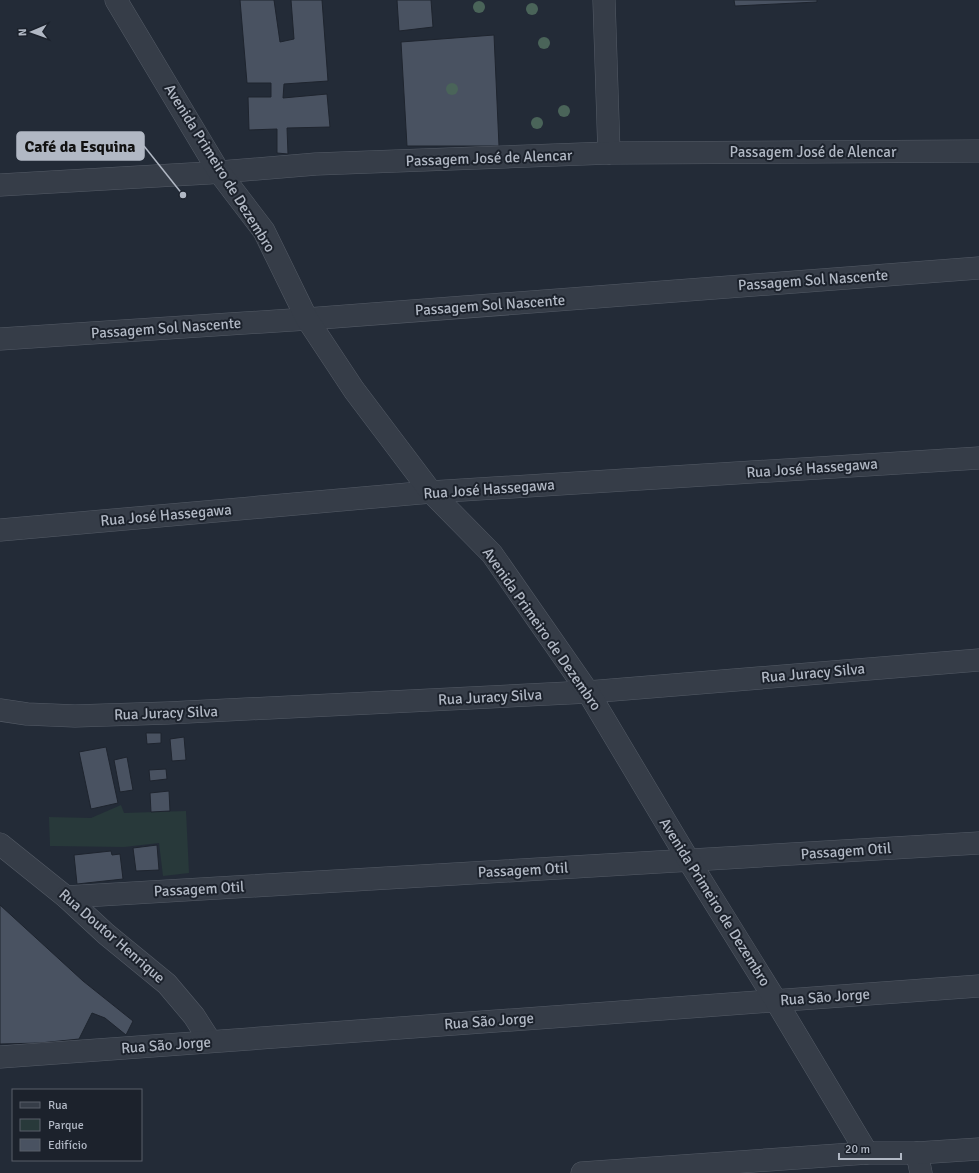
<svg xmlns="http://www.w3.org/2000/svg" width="979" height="1173" font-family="Signika,sans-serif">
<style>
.green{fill:#28393a}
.building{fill:#495261;stroke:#1e242e}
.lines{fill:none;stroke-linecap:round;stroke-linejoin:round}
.minor-casing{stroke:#545b66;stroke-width:23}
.tertiary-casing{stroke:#545b66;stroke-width:23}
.minor{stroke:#363d48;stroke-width:22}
.tertiary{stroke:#363d48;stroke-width:22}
.tree{fill:#4a6459}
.labels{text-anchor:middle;stroke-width:4;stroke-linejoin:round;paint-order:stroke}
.street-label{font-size:15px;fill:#b1b8c4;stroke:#1c222c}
.leader{fill:none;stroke:#b1b8c4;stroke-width:1.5}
.callout-dot{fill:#b1b8c4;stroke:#1c222c;stroke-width:1.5}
.callout{fill:#b1b8c4;stroke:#b1b8c4;stroke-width:1.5}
.callout-label{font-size:16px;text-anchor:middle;font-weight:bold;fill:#111}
</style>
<rect width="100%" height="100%" fill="#232b37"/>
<!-- green -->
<path class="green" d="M121,805L124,813L186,811L189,873L163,876L159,843L124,847L50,846L49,817L91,818Z"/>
<!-- building -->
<g class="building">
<path d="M240,0H274L280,42L294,39L291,0H322L328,81L284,84L283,98L327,94L330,127L287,128L288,154L277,153V129L249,130L248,97H271V83H247Z"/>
<path d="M397,0H431L433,27L399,31Z"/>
<path d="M734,0H817V2L735,6Z"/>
<path d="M494,35L499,146H407L401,42Z"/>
<path d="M146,733H161V743L147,744Z"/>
<path d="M184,737L186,760L172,761L170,739Z"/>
<path d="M106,747L118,803L91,809L79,752Z"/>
<path d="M127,757L133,790L120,792L114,760Z"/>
<path d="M166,769L167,779L150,781L149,770Z"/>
<path d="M169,791L170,811L151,812L150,793Z"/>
<path d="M157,845L159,870L136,871L133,848Z"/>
<path d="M111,851L112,855L120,854L123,879L77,884L74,855Z"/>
<path d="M0,905L83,981L133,1021L126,1035L105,1018L92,1013L79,1039L40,1043L0,1044Z"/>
</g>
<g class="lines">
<defs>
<g id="minor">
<path d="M604,0L609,153"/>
<path d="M0,185L208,173L316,164L609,153L979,151"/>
<path d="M0,339L307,319L979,268"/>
<path d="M0,530L431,492L979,458"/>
<path d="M0,710L27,714L75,716L168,713L588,692L979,660"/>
<path d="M0,844L66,897L106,934L167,984L194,1016L210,1041"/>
<path d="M66,897L979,843"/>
<path d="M0,1057L979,986"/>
<path d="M917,1153L921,1173"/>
</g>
<g id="tertiary">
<path d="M116,0L219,172L264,231L307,319L354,390L431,492L492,554L588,692L689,861L776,1001L867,1153"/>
<path d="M582,1173L867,1153H917L979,1149"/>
</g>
</defs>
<!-- minor casing -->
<use href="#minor" class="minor-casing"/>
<!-- tertiary casing -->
<use href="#tertiary" class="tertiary-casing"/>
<!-- minor -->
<use href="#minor" class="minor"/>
<!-- tertiary -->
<use href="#tertiary" class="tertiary"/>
</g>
<!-- trees -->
<g class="tree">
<circle cx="479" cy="7" r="6"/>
<circle cx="532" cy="9" r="6"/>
<circle cx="544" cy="43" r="6"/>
<circle cx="452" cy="89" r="6"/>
<circle cx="564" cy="111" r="6"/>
<circle cx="537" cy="123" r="6"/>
</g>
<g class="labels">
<!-- street labels -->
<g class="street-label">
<text x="813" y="157">Passagem José de Alencar</text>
<text transform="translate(489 158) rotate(-2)" y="5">Passagem José de Alencar</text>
<text transform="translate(220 168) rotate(58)" y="5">Avenida Primeiro de Dezembro</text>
<text transform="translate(813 280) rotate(-4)" y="5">Passagem Sol Nascente</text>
<text transform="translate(490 305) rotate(-4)" y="5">Passagem Sol Nascente</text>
<text transform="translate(166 328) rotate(-4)" y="5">Passagem Sol Nascente</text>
<text transform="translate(812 468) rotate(-4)" y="5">Rua José Hassegawa</text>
<text transform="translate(489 489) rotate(-4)" y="5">Rua José Hassegawa</text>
<text transform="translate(166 515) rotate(-5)" y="5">Rua José Hassegawa</text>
<text transform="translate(542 629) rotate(55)" y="5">Avenida Primeiro de Dezembro</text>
<text transform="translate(813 673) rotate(-5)" y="5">Rua Juracy Silva</text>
<text transform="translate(490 697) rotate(-3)" y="5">Rua Juracy Silva</text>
<text transform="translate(166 713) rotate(-2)" y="5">Rua Juracy Silva</text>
<text transform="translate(846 851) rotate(-4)" y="5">Passagem Otil</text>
<text transform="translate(523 870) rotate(-3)" y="5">Passagem Otil</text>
<text transform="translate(199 889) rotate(-3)" y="5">Passagem Otil</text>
<text transform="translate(715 902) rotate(58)" y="5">Avenida Primeiro de Dezembro</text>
<text transform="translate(112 936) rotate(41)" y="5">Rua Doutor Henrique</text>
<text transform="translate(825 997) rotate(-4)" y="5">Rua São Jorge</text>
<text transform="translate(489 1021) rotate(-4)" y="5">Rua São Jorge</text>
<text transform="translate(166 1045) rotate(-4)" y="5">Rua São Jorge</text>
</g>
</g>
<!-- callouts -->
<path class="leader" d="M183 195L144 146"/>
<circle class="callout-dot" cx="183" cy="195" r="4"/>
<rect class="callout" x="17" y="132" width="127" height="28" rx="4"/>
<g class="callout-label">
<text x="80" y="152">Café da Esquina</text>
</g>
<!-- legend -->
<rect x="12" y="1089" width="130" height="72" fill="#1c222c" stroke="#585e69"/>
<rect x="20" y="1102" width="20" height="6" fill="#363d48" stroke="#585e69"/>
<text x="48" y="1109" font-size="12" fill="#b1b8c4">Rua</text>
<rect x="20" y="1119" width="20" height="12" fill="#28393a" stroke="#585e69"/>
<text x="48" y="1129" font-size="12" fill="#b1b8c4">Parque</text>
<rect x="20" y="1139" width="20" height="12" fill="#495261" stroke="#585e69"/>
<text x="48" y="1149" font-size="12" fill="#b1b8c4">Edifício</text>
<!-- north arrow -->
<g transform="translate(32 32) rotate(268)" stroke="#1c222c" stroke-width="3" paint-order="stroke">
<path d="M0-3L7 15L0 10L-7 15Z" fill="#b1b8c4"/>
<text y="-6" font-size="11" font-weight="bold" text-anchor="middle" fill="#b1b8c4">N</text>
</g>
<!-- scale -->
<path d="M839 1153v6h62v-6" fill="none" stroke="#b1b8c4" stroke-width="2"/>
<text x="845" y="1153" font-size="12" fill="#b1b8c4" stroke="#1c222c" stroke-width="3" paint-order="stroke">20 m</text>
</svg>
